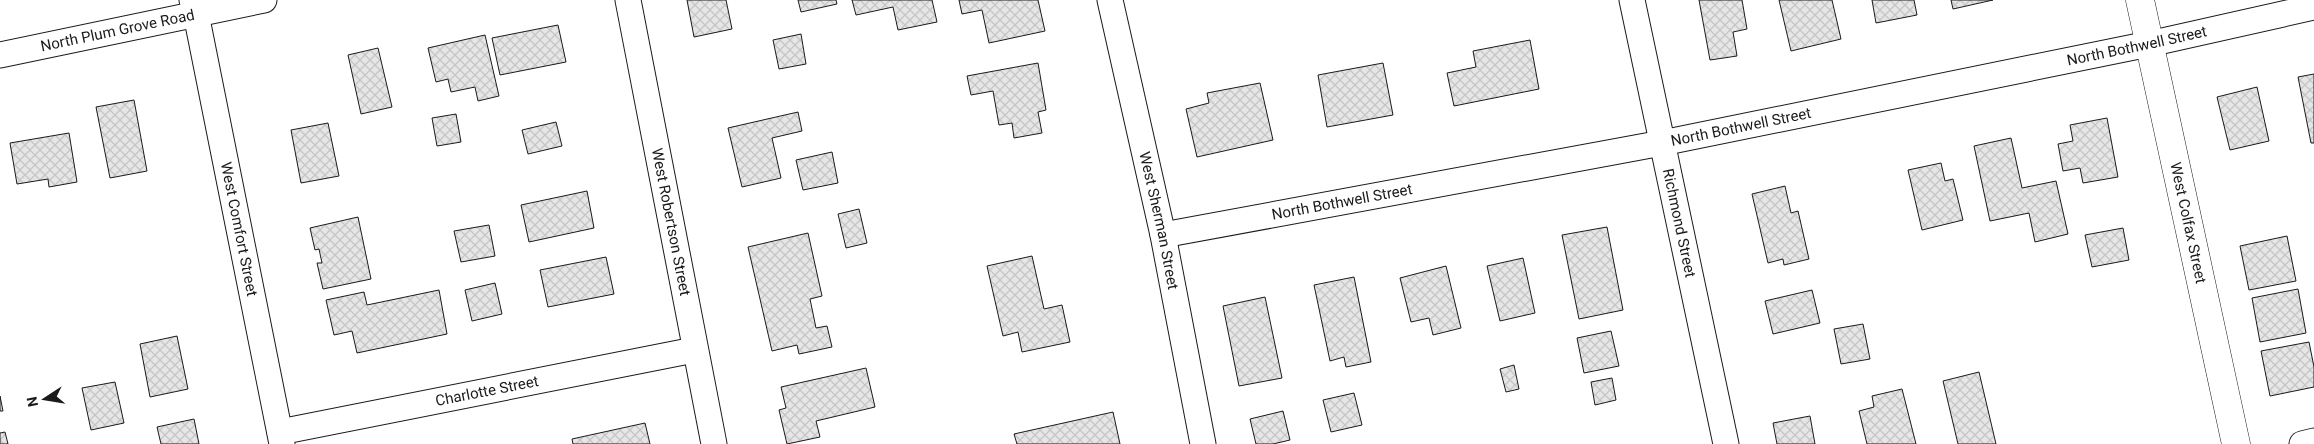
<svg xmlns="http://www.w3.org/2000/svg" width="2314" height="444" font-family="Roboto,sans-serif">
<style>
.building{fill:url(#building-cross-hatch);stroke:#1a1a1a}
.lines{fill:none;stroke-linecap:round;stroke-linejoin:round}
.minor-casing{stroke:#1a1a1a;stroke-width:27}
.tertiary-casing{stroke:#1a1a1a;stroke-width:29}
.minor{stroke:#fff;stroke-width:25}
.tertiary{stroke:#fff;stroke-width:28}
.labels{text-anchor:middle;stroke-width:4;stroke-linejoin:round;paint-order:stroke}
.street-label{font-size:15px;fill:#1a1a1a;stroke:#fff}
</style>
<defs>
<pattern id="building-cross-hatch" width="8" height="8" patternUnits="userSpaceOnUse" patternTransform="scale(1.25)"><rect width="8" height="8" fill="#e6e6e6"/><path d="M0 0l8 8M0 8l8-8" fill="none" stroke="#c5c5c5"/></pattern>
</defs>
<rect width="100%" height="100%" fill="#fff"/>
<!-- building -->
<g class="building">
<path d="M687,0H726L732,29L694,37Z"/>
<path d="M798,0H836L837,4L801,12Z"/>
<path d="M852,0H932L937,22L898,30L893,7L856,15Z"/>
<path d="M959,0H1038L1045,31L989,43L982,10L962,14Z"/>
<path d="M1699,0H1742L1747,29L1733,32L1737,56L1710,60Z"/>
<path d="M1779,0H1832L1841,39L1791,51Z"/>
<path d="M1872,0H1914L1917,15L1876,23Z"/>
<path d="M1951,0H1993L1953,9Z"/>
<path d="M558,25L566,62L500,75L492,38Z"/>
<path d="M801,34L806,64L779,69L773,40Z"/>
<path d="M485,35L499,96L478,101L475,87L451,92L448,79L436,82L428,48Z"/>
<path d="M1530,40L1539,89L1454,106L1447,73L1476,67L1473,51Z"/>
<path d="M378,48L392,107L361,114L348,55Z"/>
<path d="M1038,63L1046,110L1038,112L1042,133L1014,138L1012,123L999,125L993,91L971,95L967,76Z"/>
<path d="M1383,63L1393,115L1327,127L1318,75Z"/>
<path d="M2314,74V143H2311L2298,77Z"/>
<path d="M1260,83L1273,140L1197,157L1186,109L1209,103L1207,93Z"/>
<path d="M2257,87L2269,141L2230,150L2217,97Z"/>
<path d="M134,100L147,171L110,178L96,107Z"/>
<path d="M798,112L802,131L772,138L781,178L742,187L728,128Z"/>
<path d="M456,114L461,142L437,146L432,118Z"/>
<path d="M2107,118L2118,177L2083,183L2080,168L2063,171L2058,144L2073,141L2070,125Z"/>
<path d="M556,122L562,146L528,154L522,130Z"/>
<path d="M328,123L339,176L301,183L291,130Z"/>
<path d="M69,133L77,182L49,187L48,179L17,184L10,143Z"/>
<path d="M2011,138L2022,188L2056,181L2068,234L2035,242L2029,213L1990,221L1974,146Z"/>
<path d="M832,152L838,183L803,190L796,160Z"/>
<path d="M1941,163L1945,181L1953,179L1963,220L1922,230L1908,170Z"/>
<path d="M1785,186L1791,213L1798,211L1809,259L1784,265L1783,259L1768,263L1752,194Z"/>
<path d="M587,191L594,228L529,242L521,205Z"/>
<path d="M859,209L867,243L846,248L838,214Z"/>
<path d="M358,217L371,279L323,289L317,263H322L319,249L315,250L310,228Z"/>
<path d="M489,225L495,256L461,262L454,231Z"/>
<path d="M1607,227L1623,310L1579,319L1562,235Z"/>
<path d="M2123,228L2129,260L2092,267L2085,235Z"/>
<path d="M808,233L822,296L810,299L816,328L827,326L832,347L799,354L797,345L772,351L748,247Z"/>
<path d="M2287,236L2296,281L2249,290L2240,246Z"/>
<path d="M1032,256L1044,309L1062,305L1070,342L1022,352L1018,332L1003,336L987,266Z"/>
<path d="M606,257L614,294L548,307L540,270Z"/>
<path d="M1523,258L1535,313L1500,321L1487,266Z"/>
<path d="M1446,266L1461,328L1433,335L1429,318L1411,322L1400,278Z"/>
<path d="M1354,277L1371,362L1346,367L1344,357L1330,361L1314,285Z"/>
<path d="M495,283L502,314L472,321L465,290Z"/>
<path d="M2298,289L2306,333L2260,342L2252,298Z"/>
<path d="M439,290L447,334L357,353L352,331L334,335L326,300L364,292L367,305Z"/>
<path d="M1812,290L1820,323L1773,334L1765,301Z"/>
<path d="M1265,297L1282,378L1239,386L1223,306Z"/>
<path d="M1863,324L1870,359L1841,364L1834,329Z"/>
<path d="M1611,331L1619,366L1584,373L1577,338Z"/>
<path d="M177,336L188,389L150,397L140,344Z"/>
<path d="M2309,342L2314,367V387L2270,396L2261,351Z"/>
<path d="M1514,365L1519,389L1506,392L1500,369Z"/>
<path d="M866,368L875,407L816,421L820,437L787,444L779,410L786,408L781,387Z"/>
<path d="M1979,372L1996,444H1958L1943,381Z"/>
<path d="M1612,378L1616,400L1595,405L1591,382Z"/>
<path d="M115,382L124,423L91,430L82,388Z"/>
<path d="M1902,389L1916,444H1867L1859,411L1874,407L1872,396Z"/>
<path d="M1354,393L1362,425L1331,432L1323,400Z"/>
<path d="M0,396L3,411H0Z"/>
<path d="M1283,411L1290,440L1273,444H1256L1250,419Z"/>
<path d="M1113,412L1120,444H1017L1014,434Z"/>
<path d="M1810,416L1815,444H1777L1773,423Z"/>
<path d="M194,419L199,444H161L157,427Z"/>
<path d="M645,423L650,444H573L572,439Z"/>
<path d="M5,432L8,444H0V433Z"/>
</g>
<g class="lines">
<defs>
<g id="minor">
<path id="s1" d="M192,0L196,14L282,444"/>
<path id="s2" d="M628,0L714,444"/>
<path id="s3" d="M1110,0L1163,235L1203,444"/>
<path id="s4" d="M1632,0L1726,444"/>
<path id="s5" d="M0,55L264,0"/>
<path id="s6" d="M1163,235L1662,143L2149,44L2314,7"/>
<path id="s7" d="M280,432L694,350"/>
<path d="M2302,444L2314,441"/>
</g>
<g id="tertiary">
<path id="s8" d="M2140,0L2236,444"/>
</g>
</defs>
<!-- minor casing -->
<use href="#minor" class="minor-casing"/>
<!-- tertiary casing -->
<use href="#tertiary" class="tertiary-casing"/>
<!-- minor -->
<use href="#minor" class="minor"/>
<!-- tertiary -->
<use href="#tertiary" class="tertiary"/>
</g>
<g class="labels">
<!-- street labels -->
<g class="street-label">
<text dy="5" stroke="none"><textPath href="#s5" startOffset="120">North Plum Grove Road</textPath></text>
<text dy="5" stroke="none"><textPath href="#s6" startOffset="992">North Bothwell Street</textPath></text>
<text dy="5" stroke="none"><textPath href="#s6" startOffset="588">North Bothwell Street</textPath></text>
<text dy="5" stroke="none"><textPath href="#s6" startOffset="182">North Bothwell Street</textPath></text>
<text dy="5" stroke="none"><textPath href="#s3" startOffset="226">West Sherman Street</textPath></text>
<text dy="5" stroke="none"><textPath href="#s2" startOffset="226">West Robertson Street</textPath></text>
<text dy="5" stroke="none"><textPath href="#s4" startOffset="228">Richmond Street</textPath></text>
<text dy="5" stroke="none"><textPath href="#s8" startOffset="228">West Colfax Street</textPath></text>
<text dy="5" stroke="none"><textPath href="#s1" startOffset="234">West Comfort Street</textPath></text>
<text dy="5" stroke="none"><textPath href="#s7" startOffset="211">Charlotte Street</textPath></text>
</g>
</g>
<!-- north arrow -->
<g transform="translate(45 399) rotate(258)" stroke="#ffffff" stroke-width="4" paint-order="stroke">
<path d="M0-4L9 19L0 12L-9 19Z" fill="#1a1a1a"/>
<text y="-8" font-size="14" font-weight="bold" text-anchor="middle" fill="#1a1a1a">N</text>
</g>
</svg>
